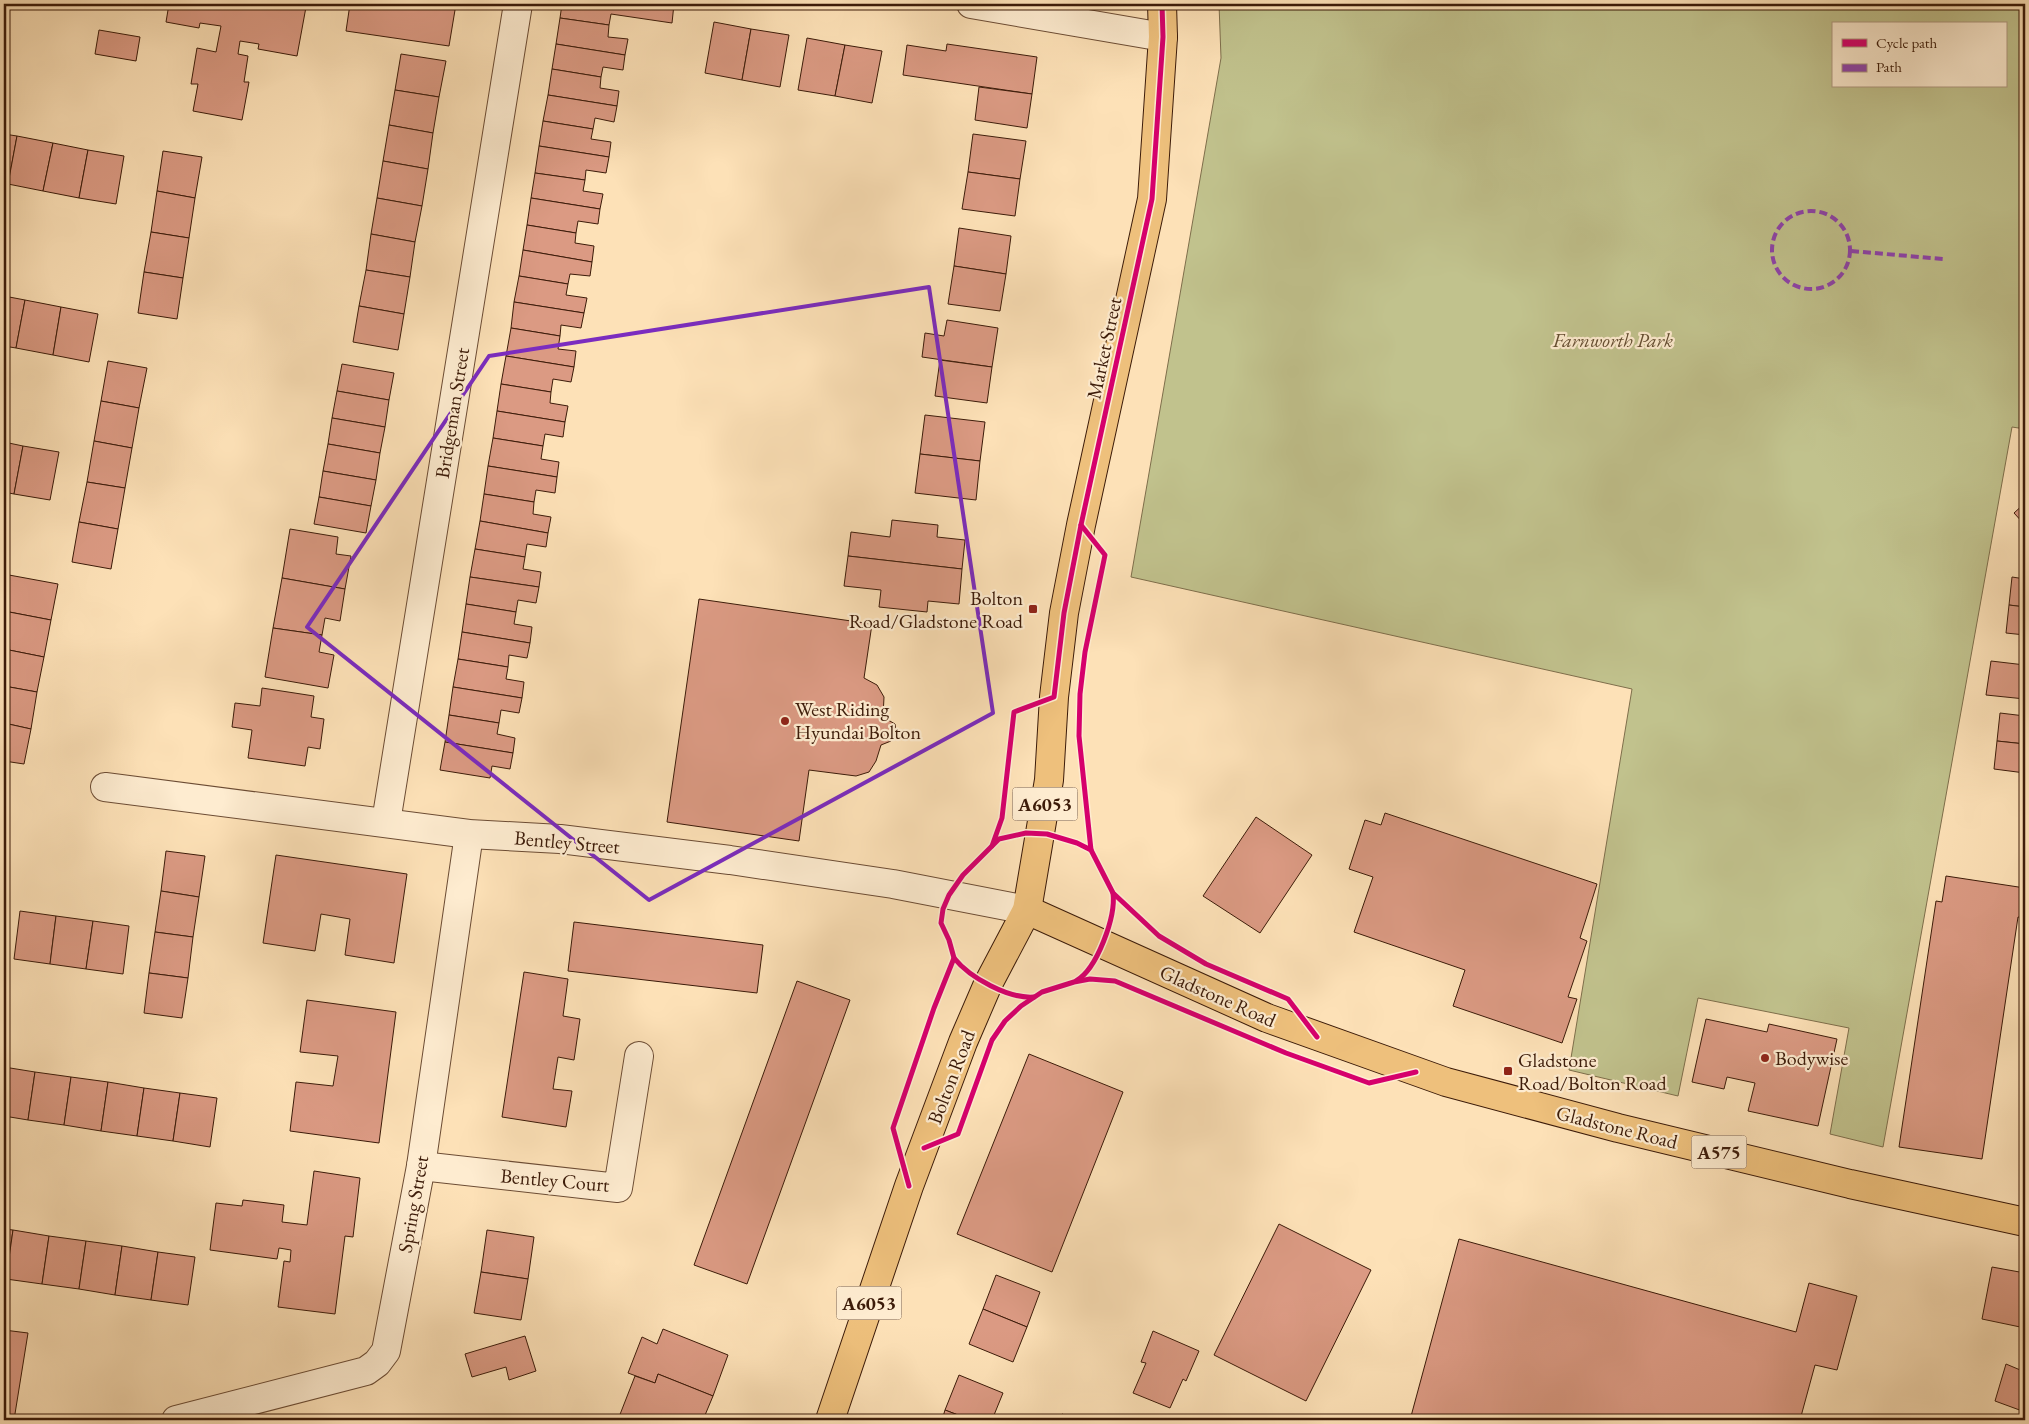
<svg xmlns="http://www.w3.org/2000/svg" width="2029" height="1424" font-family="'EB Garamond',serif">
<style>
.green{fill:#c1c28d;stroke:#7e6e4b;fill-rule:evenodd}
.building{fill:#db9a83;stroke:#3c1b09}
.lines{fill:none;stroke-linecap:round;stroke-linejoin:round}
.minor-casing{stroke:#6c4c34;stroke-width:30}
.primary-casing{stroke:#3c1b09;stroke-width:30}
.minor{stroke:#feecd0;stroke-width:28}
.primary{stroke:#eec07c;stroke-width:28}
.quiet{stroke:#8e44ad;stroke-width:4;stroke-dasharray:8 4;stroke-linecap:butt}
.cycleway-casing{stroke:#feecd0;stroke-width:8}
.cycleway{stroke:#d6006c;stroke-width:5}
.marked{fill:none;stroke:#7b2cbf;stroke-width:4;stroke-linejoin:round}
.poi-dot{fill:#8f2418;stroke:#feecd0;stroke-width:2}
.labels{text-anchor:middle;stroke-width:4.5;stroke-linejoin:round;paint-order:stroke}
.shield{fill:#feecd0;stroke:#765a45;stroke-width:1}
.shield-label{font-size:19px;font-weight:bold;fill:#3c1b09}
.park-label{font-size:20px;font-style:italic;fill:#644d31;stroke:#feecd0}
.street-label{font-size:20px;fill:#3c1b09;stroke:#feecd0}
.poi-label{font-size:20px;fill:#3c1b09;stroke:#feecd0;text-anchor:start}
</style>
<rect width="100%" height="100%" fill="#fde1b7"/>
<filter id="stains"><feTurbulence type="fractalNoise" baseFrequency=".004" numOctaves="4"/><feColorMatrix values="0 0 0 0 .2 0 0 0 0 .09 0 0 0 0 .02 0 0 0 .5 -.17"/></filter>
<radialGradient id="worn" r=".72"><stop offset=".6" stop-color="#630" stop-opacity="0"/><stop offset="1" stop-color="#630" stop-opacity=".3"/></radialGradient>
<!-- green -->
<path class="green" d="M1219,4H2025V429L2012,427L1883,1147L1830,1134L1849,1028L1698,998L1678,1096L1569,1070L1632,689L1131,577L1221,58ZM1833,24H2005V86H1833Z"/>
<!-- building -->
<g class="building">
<path d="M169,4H290L306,7L297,56L258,49L259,44L240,41L238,54L248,56L244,82H249L242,120L193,111L198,84H191L197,48L216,52L221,26L200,23L199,28L166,22Z"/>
<path d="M350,4H456L449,46L346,31Z"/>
<path d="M562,4H674L672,23L611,14L609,25L560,18Z"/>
<path d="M560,18L609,25L608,37L628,39L625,55L556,44Z"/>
<path d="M714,22L751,29L742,80L705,73Z"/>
<path d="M751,29L789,35L780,87L742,80Z"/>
<path d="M99,30L140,37L136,61L95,54Z"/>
<path d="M807,38L845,45L835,96L798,90Z"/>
<path d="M556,44L625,55L623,70L603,67L601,77L552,69Z"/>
<path d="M947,44L1037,57L1032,94L903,75L907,45L946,51Z"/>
<path d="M845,45L882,51L872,103L835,96Z"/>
<path d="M401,54L446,61L439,97L395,90Z"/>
<path d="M552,69L601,77L600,88L619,91L617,106L548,95Z"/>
<path d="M979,87L1032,94L1027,128L975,120Z"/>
<path d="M395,90L439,97L433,133L389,125Z"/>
<path d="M548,95L617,106L614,122L595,118L593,129L543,121Z"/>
<path d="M543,121L593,129L591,139L611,142L609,157L539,146Z"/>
<path d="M389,125L433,133L428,169L383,161Z"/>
<path d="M4,134L17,136L8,184L4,183Z"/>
<path d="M973,134L1026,141L1020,179L968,172Z"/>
<path d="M17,136L53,143L43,191L8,184Z"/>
<path d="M53,143L88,150L79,198L43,191Z"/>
<path d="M539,146L609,157L606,173L586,170L585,180L535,173Z"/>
<path d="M88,150L124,156L116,204L79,198Z"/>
<path d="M163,151L202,157L195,198L157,191Z"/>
<path d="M383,161L428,169L422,206L377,198Z"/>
<path d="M968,172L1020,179L1015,216L962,209Z"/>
<path d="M535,173L585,180L583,191L603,194L600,209L531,198Z"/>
<path d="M157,191L195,198L189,238L151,232Z"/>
<path d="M377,198L422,206L415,242L371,234Z"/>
<path d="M531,198L600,209L598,224L578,221L576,233L527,225Z"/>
<path d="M527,225L576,233L575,243L594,246L592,262L523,250Z"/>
<path d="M959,228L1011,236L1006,274L954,266Z"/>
<path d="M151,232L189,238L183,278L144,272Z"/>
<path d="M371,234L415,242L410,277L366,270Z"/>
<path d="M523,250L592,262L590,276L570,274L568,284L519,276Z"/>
<path d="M954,266L1006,274L1000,311L948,304Z"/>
<path d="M366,270L410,277L404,314L359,306Z"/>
<path d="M144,272L183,278L177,319L138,313Z"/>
<path d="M519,276L568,284L566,295L587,298L584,313L514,302Z"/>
<path d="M4,296L25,300L16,348L4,346Z"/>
<path d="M25,300L61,307L53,355L16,348Z"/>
<path d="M514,302L584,313L581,328L561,325L560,336L511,328Z"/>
<path d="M359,306L404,314L398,350L353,342Z"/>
<path d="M61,307L98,314L89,362L53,355Z"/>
<path d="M947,320L998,328L992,367L922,357L925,333L944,336Z"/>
<path d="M511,328L560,336L558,349L576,351L574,367L506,356Z"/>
<path d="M506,356L574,367L571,382L553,379L551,392L501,384Z"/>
<path d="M940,360L992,367L987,403L935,396Z"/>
<path d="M108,361L147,368L139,408L101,401Z"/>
<path d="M342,364L394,373L389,400L337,391Z"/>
<path d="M501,384L551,392L550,403L568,406L565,422L497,411Z"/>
<path d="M337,391L389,400L385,427L332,418Z"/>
<path d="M101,401L139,408L132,448L94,441Z"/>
<path d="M497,411L565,422L563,437L545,434L543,446L493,438Z"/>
<path d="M925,415L985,422L980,461L920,454Z"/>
<path d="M332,418L385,427L380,453L328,444Z"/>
<path d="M493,438L543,446L541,459L559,462L557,477L488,466Z"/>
<path d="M94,441L132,448L125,488L87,482Z"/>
<path d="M4,442L23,446L14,494L4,492Z"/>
<path d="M328,444L380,453L376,480L323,471Z"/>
<path d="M23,446L59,452L50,500L14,494Z"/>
<path d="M920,454L980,461L976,500L915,493Z"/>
<path d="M488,466L557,477L555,493L536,490L534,502L484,494Z"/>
<path d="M323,471L376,480L371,506L319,497Z"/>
<path d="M87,482L125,488L118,529L79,522Z"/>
<path d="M484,494L534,502L533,514L551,517L548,533L480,521Z"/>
<path d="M319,497L371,506L366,533L314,524Z"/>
<path d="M2025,503V525L2014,513Z"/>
<path d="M892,520L938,525L937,537L965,540L962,569L848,556L851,532L890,537Z"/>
<path d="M480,521L548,533L546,547L527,544L525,557L475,549Z"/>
<path d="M79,522L118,529L111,569L72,562Z"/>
<path d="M290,529L338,537L336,554L351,556L345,589L282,578Z"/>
<path d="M475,549L525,557L523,569L541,572L539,587L470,577Z"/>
<path d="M848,556L962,569L959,604L928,601L927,612L879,607L881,590L844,586Z"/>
<path d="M9,575L58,584L51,620L4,611Z"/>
<path d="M470,577L539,587L536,603L518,600L516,612L466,604Z"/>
<path d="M2012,577L2025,579V607L2009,605Z"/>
<path d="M282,578L345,589L340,621L325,618L322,635L273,628Z"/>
<path d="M699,599L872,624L864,678L877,685L884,697L883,717L895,724L896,732L891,741L881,745L876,761L869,772L856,776L809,770L799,841L667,822Z"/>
<path d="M466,604L516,612L514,624L532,627L530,643L462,632Z"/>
<path d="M2009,605L2025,607V635L2006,633Z"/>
<path d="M4,611L51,620L44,657L4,649Z"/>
<path d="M273,628L322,635L319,652L334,655L328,688L265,677Z"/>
<path d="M462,632L530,643L527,658L509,655L508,667L458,659Z"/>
<path d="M4,649L44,657L37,692L4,686Z"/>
<path d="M458,659L508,667L506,679L524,682L522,698L453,687Z"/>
<path d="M1991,661L2025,665V699L1986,695Z"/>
<path d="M4,686L37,692L31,729L4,723Z"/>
<path d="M453,687L522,698L519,713L501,710L499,723L449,715Z"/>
<path d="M262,688L314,696L311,717L324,719L320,749L308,747L305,766L248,758L252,730L232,727L235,703L260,706Z"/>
<path d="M2000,713L2025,716V744L1997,741Z"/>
<path d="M449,715L499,723L497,734L515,738L513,753L445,742Z"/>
<path d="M4,723L31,729L24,764L4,761Z"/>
<path d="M1997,741L2025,744V773L1994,769Z"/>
<path d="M445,742L513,753L510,769L492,766L490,778L440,770Z"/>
<path d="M1385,813L1597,884L1580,938L1587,941L1568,997L1577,999L1562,1043L1453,1006L1465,970L1354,932L1373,877L1349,869L1365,820L1381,825Z"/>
<path d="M1256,817L1312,855L1260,933L1203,896Z"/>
<path d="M166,851L205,856L199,897L161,891Z"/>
<path d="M276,855L407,874L394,963L345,955L350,919L321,914L315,951L263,943Z"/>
<path d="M1946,876L2025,888V918L2018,917L1982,1159L1899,1147L1936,901L1942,902Z"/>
<path d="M161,891L199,897L193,937L155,932Z"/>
<path d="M20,911L56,916L50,964L14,959Z"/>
<path d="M56,916L93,921L86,969L50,964Z"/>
<path d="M93,921L129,926L123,974L86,969Z"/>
<path d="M574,922L763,945L757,993L568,971Z"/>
<path d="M155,932L193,937L188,978L149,973Z"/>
<path d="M524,972L568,979L563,1016L580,1019L574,1060L558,1057L553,1089L572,1091L566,1127L502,1117Z"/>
<path d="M149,973L188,978L182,1018L144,1013Z"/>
<path d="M797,981L850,1000L747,1284L694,1265Z"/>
<path d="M307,1000L396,1012L379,1143L290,1131L296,1082L333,1086L338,1056L300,1052Z"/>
<path d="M1706,1019L1767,1032L1769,1024L1837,1039L1818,1126L1748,1111L1755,1083L1727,1077L1724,1089L1692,1082Z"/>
<path d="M1029,1054L1123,1092L1052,1272L957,1234Z"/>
<path d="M4,1067L35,1072L28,1120L4,1116Z"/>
<path d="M35,1072L71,1077L64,1125L28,1120Z"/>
<path d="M71,1077L108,1082L101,1131L64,1125Z"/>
<path d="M108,1082L144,1088L137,1136L101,1131Z"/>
<path d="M144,1088L180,1093L173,1141L137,1136Z"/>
<path d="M180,1093L217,1098L210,1147L173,1141Z"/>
<path d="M314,1171L360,1178L353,1237L345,1236L335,1314L278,1307L284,1261L290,1262L291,1250L279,1248L277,1259L210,1250L216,1203L242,1206L243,1200L284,1205L282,1222L307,1225Z"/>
<path d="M1279,1224L1371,1270L1306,1401L1214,1355Z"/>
<path d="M4,1229L13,1230L6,1279H4Z"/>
<path d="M13,1230L49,1236L42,1284L6,1279Z"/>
<path d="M487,1230L534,1237L528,1279L481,1272Z"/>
<path d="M49,1236L86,1241L79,1289L42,1284Z"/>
<path d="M1459,1239L1796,1332L1809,1283L1857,1296L1837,1370L1815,1365L1800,1420H1410Z"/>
<path d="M86,1241L122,1246L115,1295L79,1289Z"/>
<path d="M122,1246L158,1252L151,1300L115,1295Z"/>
<path d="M158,1252L195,1257L188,1305L151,1300Z"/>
<path d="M1992,1267L2025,1273V1328L1982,1319Z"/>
<path d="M481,1272L528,1279L521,1320L474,1313Z"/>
<path d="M996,1275L1040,1292L1027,1327L983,1309Z"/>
<path d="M983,1309L1027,1327L1013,1362L969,1344Z"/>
<path d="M663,1329L728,1355L713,1396L658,1374L655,1383L628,1373L642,1337L657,1344Z"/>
<path d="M4,1330L28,1333L14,1420H4Z"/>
<path d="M1153,1331L1199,1351L1186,1381L1183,1379L1170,1408L1133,1393L1146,1363L1141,1362Z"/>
<path d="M525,1336L536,1371L509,1380L506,1367L472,1377L465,1354Z"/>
<path d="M2006,1364L2025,1372V1412L1995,1401Z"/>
<path d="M658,1374L713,1396L703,1420H629L619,1417L635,1376L655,1383Z"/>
<path d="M959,1375L1003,1393L992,1420H971L945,1410Z"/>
<path d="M945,1410L971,1420H942Z"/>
<path d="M1062,1414L1078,1420H1060Z"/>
</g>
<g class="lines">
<defs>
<g id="minor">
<path d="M971,4L1163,37"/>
<path d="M105,787L469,834L560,839L730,860L893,884L1027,910"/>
<path d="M386,822L518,4"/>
<path d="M421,1166L618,1188L639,1056"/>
<path d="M176,1420L366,1371L377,1363L386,1351L421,1166L469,834"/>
</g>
<g id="primary">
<path d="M1027,910L1267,1018L1446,1082L1618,1128L1850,1184L2025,1222"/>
<path d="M830,1420L909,1186L963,1042L988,984L1027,910L1049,780L1054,697L1064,613L1081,525L1152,199L1163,37L1162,4"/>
</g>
</defs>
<!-- minor casing -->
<use href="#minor" class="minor-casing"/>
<!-- primary casing -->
<use href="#primary" class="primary-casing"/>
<!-- minor -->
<use href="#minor" class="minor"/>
<!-- primary -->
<use href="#primary" class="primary"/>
<!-- quiet -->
<g class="quiet">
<circle cx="1811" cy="250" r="39"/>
<path d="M1851,251L1943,259"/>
</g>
<defs>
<g id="cycleway">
<path d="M1081,525L1105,555L1085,652L1080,694L1079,736L1091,850L1113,893L1159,936L1206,964L1288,999L1317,1037"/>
<path d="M992,846L1002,818L1014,712L1054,697L1064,613L1081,525L1152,199L1163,37L1162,4"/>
<path d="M954,958C970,978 1009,999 1034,997"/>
<path d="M1076,981C1097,969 1116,917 1113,893"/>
<path d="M924,1148L958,1134L992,1040L1005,1021L1021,1006L1042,992L1074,982L1090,979L1115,981L1286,1053L1369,1083L1416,1072"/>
<path d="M909,1186L893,1128L934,1008L954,958L949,940L941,923L943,909L949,895L963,875L999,839L1026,833L1047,834L1077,843L1091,850"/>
</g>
</defs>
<!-- cycleway casing -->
<use href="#cycleway" class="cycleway-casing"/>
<!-- cycleway -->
<use href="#cycleway" class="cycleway"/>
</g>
<!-- marked area -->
<path class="marked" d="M929,287L993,713L649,900L307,627L489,356Z"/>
<!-- markers -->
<g class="poi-dot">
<rect x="1028" y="604" width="10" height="10" rx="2.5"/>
<circle cx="785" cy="721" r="5"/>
<circle cx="1765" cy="1058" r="5"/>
<rect x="1503" y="1066" width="10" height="10" rx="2.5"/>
</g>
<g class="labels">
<!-- shield labels -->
<g class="shield">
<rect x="1012.5" y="787.5" width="65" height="33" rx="4"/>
<rect x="1691.5" y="1135.5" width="55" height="33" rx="4"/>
<rect x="836.5" y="1286.5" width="65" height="33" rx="4"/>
</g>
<g class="shield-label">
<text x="1045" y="811">A6053</text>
<text x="1719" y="1159">A575</text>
<text x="869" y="1310">A6053</text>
</g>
<!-- park labels -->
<g class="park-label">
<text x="1613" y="347">Farnworth Park</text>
</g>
<!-- street labels -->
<g class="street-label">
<text transform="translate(1104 348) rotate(-78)" y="7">Market Street</text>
<text transform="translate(452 413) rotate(-81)" y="7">Bridgeman Street</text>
<text transform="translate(567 842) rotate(5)" y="7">Bentley Street</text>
<text transform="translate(1218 996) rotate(24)" y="7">Gladstone Road</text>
<text transform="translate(951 1077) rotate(-69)" y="7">Bolton Road</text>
<text transform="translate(1617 1127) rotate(14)" y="7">Gladstone Road</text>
<text transform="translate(555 1180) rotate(5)" y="7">Bentley Court</text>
<text transform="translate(413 1204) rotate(-80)" y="7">Spring Street</text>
</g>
<!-- poi labels -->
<g class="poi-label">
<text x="1023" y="605" text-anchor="end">Bolton<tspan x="1023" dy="23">Road/Gladstone Road</tspan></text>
<text x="795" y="716">West Riding<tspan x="795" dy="23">Hyundai Bolton</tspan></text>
<text x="1775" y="1065">Bodywise</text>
<text x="1518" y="1067">Gladstone<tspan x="1518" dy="23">Road/Bolton Road</tspan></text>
</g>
</g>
<!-- margin -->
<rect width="2029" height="1424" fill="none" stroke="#fde1b7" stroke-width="20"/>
<rect x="5" y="5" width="2019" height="1414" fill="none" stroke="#3c1b09" stroke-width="2.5"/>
<rect x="10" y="10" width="2009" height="1404" fill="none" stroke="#3c1b09"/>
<!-- legend -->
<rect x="1832" y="22" width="175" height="65" fill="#feecd0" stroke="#b09880"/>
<rect x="1842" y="39" width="25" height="8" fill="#d6006c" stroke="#b09880"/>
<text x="1876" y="48" font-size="15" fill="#3c1b09">Cycle path</text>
<rect x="1842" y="64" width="25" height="8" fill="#8e44ad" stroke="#b09880"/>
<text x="1876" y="72" font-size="15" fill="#3c1b09">Path</text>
<rect width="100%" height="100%" filter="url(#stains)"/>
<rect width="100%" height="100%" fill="url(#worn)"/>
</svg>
